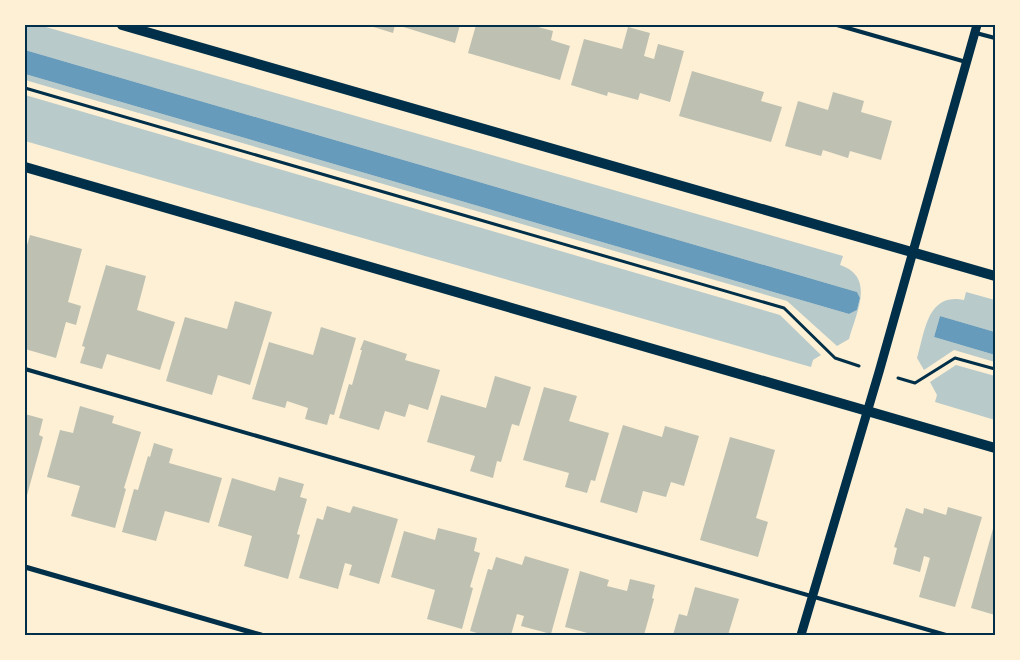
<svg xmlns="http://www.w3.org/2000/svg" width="1020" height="660" font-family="Figtree,sans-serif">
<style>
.green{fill:#b9caca}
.water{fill:#669bbc}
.building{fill:#bec0b2}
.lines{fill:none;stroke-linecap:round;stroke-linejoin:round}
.path{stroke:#003049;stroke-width:3}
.service{stroke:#003049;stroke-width:4}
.minor{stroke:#003049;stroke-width:5}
.tertiary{stroke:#003049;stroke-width:9}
.secondary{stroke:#003049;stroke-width:10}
.neatline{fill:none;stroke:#003049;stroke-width:2}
</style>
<rect width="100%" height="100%" fill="#fdf0d5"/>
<!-- green -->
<g class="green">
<path d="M25,25H39L843,256L840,265C876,277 856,313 849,339L837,346L787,301L25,80V74L849,314L857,310L860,298L857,292L25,50Z"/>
<path d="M25,95L780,315L821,355L813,360L811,367L25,141Z"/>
<path d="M966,292L995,300V332L940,316L934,337L995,355V362L954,350L924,370L917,358C925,332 927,292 964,300Z"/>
<path d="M956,365L995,376V420L935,402L937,395L930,382Z"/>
</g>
<!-- water -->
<g class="water">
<path d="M25,50L857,292L860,298L857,310L849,314L25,74Z"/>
<path d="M940,316L995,332V355L934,337Z"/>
</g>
<!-- building -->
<g class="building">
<path d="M367,25H395L393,33Z"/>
<path d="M397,25H460L455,43Z"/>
<path d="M476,25H531L553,31L551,40L570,46L560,80L468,53Z"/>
<path d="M628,27L650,33L644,56L654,59L658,44L684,51L670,102L640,93L638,100L608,92L607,96L571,85L584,39L622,49Z"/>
<path d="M692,71L764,92L761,101L782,107L771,142L679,116Z"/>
<path d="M833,92L864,101L861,112L892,121L881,160L850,151L848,158L823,150L821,156L785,146L798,101L828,110Z"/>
<path d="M30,235L82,249L68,302L81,306L76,325L66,322L56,358L25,349V252Z"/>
<path d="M106,265L146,276L137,310L175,322L160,370L107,354L102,369L80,363L85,347L82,346Z"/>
<path d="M235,301L272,312L250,385L218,375L212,395L166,381L185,317L227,329Z"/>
<path d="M321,327L356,338L334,415L330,414L327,425L305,419L308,408L287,401L285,408L252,399L269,342L313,355Z"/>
<path d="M364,340L407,354L405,360L440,370L428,410L409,404L405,417L385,411L379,430L339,418L349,384L352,385L362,350H360Z"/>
<path d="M495,376L531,387L519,426L512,424L501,462L497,461L493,478L470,471L475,456L427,442L441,395L486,408Z"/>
<path d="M544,387L577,396L569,421L609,433L595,481L591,480L587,493L565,487L569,473L523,460Z"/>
<path d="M80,406L114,416L112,423L141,432L124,488L126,489L115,528L71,516L80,486L47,477L60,430L73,433Z"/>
<path d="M25,414L43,419L39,435L43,437L26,499Z"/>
<path d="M623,425L662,437L665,426L699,436L684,486L671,482L666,497L643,491L637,513L600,502Z"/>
<path d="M730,437L775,450L756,518L768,522L758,557L700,540Z"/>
<path d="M154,443L173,449L169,463L222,478L209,523L165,511L156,541L122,532L134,489L138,490L148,456L150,457Z"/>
<path d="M279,477L304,484L300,497L307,499L297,534L300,535L288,579L244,566L252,536L218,526L232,478L275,491Z"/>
<path d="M327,506L350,513L353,506L398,519L379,584L349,575L352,565L345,563L338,589L299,578L317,518L323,520Z"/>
<path d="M948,507L982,517L955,607L919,597L930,558L924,556L920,572L893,564L897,548L894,547L906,508L923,514L924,508L946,515Z"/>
<path d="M994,525H995V615L971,608Z"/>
<path d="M438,528L477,538L474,551L480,553L470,587L473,588L462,629L427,619L435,590L391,577L404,531L435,540Z"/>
<path d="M525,556L569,569L551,634L521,626L524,616L517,614L511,635H484L470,631L488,569L492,570L496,557L522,565Z"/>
<path d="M580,571L609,580L607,586L627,591L630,579L655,585L652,598L654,599L644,635H595L565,627Z"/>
<path d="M695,587L739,599L728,635H673L679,614L687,616Z"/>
</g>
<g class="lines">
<!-- path -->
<g class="path">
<path d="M25,88L784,308L835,358L859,366"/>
<path d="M898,378L915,383L955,358L995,369"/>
</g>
<!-- service -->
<g class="service">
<path d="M837,25L966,62"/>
<path d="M976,33L995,38"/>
<path d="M25,369L946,635"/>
</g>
<!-- minor -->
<path class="minor" d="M25,567L261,635"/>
<!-- tertiary -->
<path class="tertiary" d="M801,635L879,372L977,25"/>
<!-- secondary -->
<g class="secondary">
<path d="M122,25L995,276"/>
<path d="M25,167L995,448"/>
</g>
</g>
<!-- border -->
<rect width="1020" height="660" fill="none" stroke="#fdf0d5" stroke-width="52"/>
<rect x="26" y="26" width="968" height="608" class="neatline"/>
</svg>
